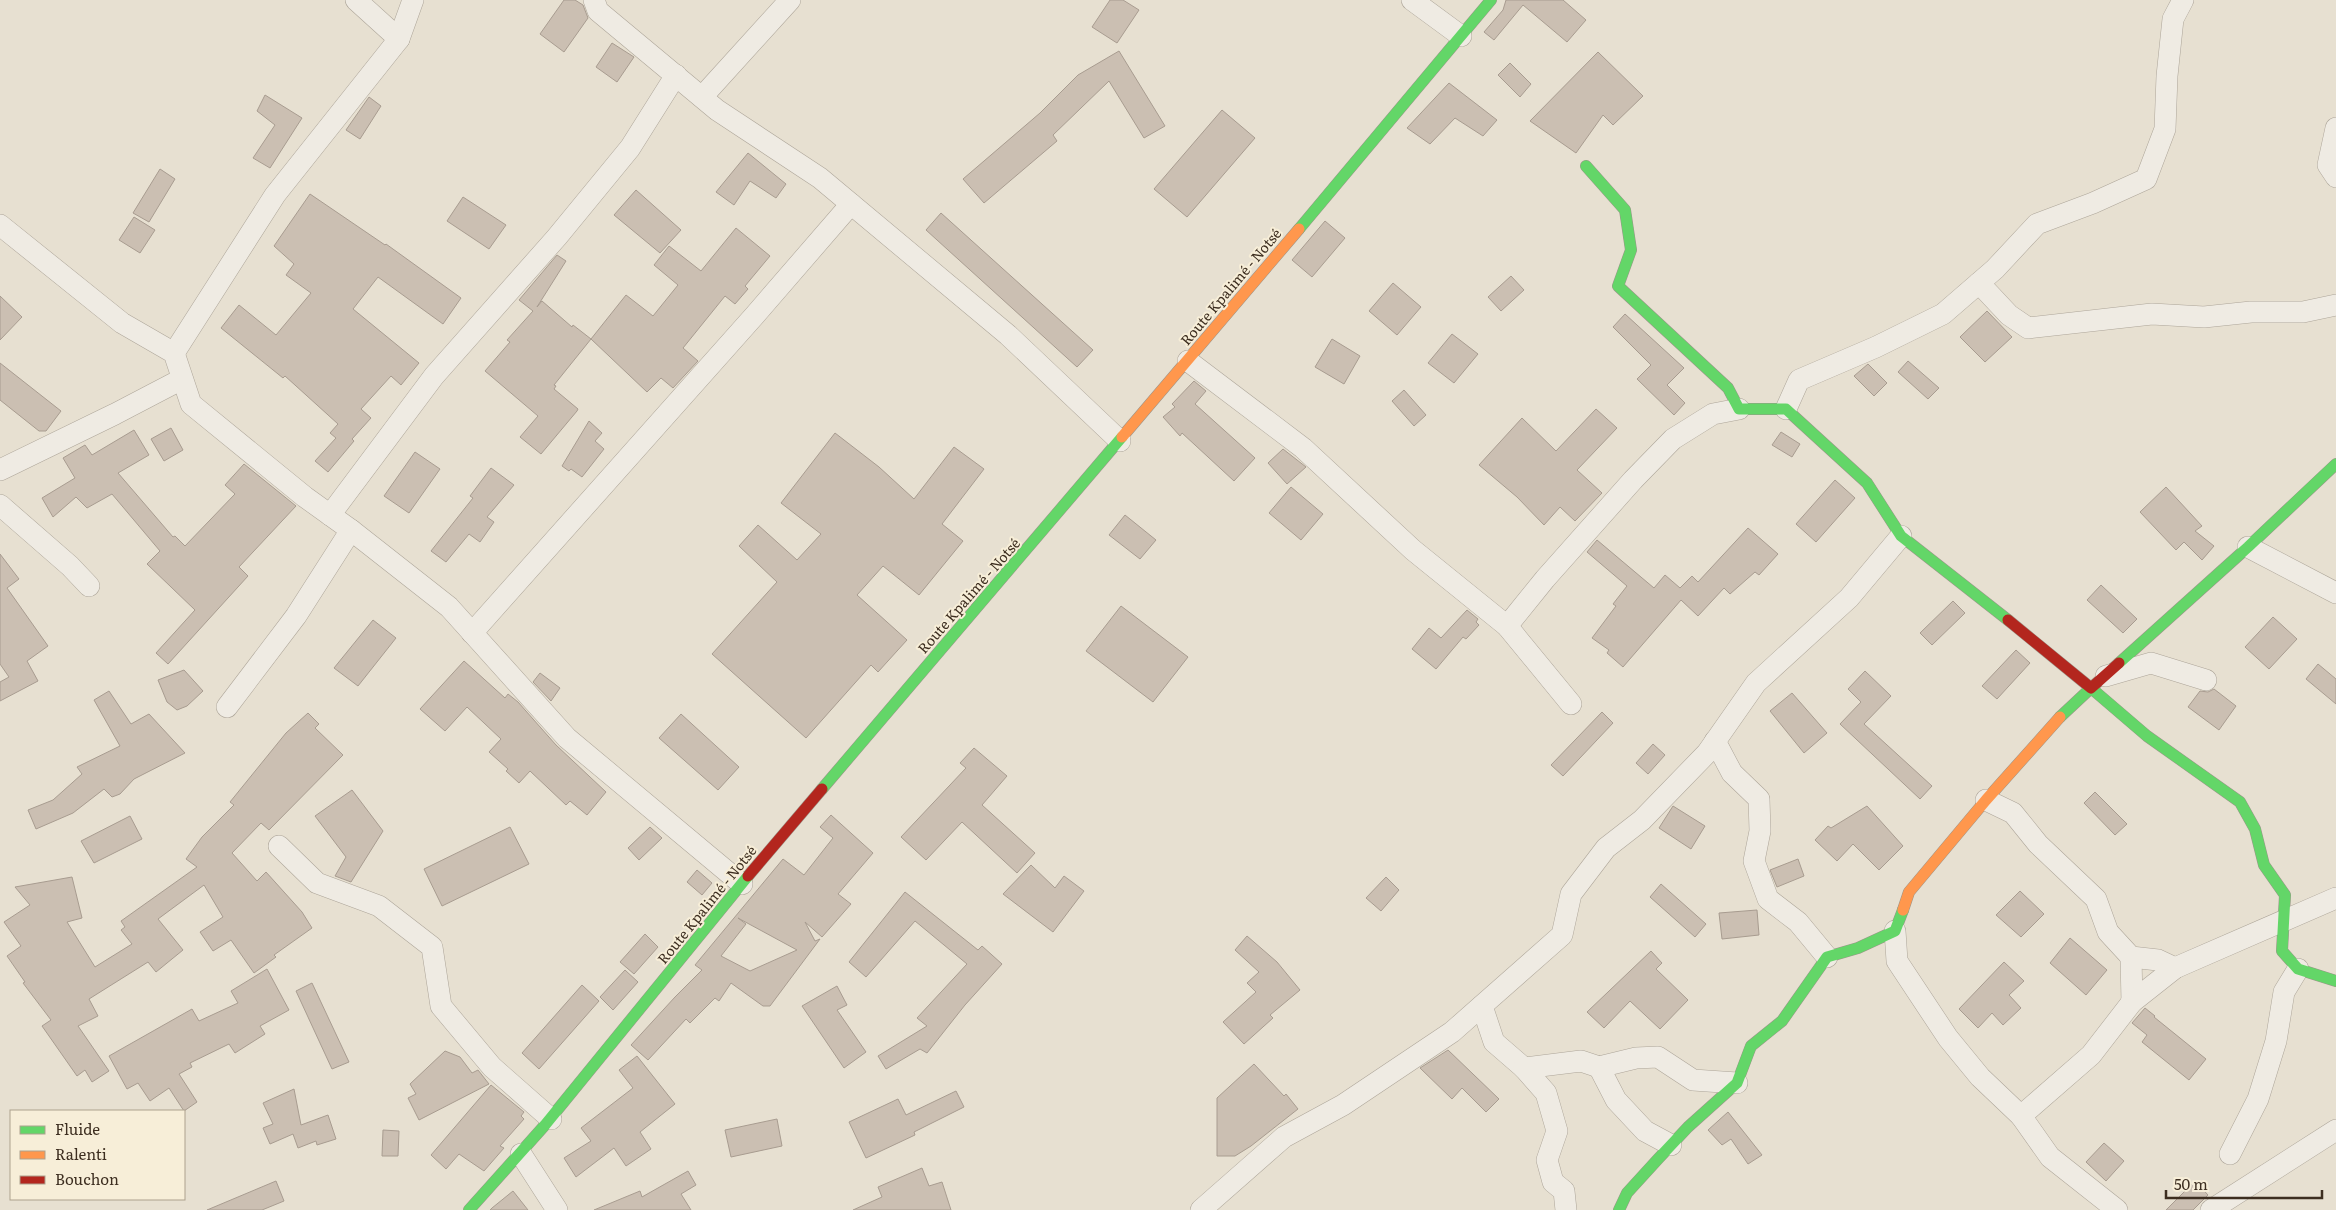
<svg xmlns="http://www.w3.org/2000/svg" width="2336" height="1210" font-family="Literata,serif">
<style>
.building{fill:#cbbfb2;stroke:#a89c90;fill-rule:evenodd}
.lines{fill:none;stroke-linecap:round;stroke-linejoin:round}
.street-casing{stroke:#ada599;stroke-width:22}
.fast-casing{stroke:#9c958a;stroke-width:12}
.slow-casing{stroke:#9c958a;stroke-width:12}
.jam-casing{stroke:#9c958a;stroke-width:12}
.street{stroke:#efebe3;stroke-width:21}
.fast{stroke:#63d668;stroke-width:11}
.slow{stroke:#ff974d;stroke-width:11}
.jam{stroke:#b3261e;stroke-width:11}
.labels{text-anchor:middle;stroke-width:4;stroke-linejoin:round;paint-order:stroke}
.street-label{font-size:14px;fill:#3d2e20;stroke:#f7eed8}
</style>
<rect width="100%" height="100%" fill="#e7e0d1"/>
<!-- building -->
<g class="building">
<path d="M564,0H575L583,5L588,18L564,52L540,34Z"/>
<path d="M1110,0H1123L1139,10L1117,43L1092,27Z"/>
<path d="M1506,0H1563L1586,20L1567,42L1523,5L1494,40L1484,32L1503,10Z"/>
<path d="M612,43L634,57L617,82L596,67Z"/>
<path d="M1119,51L1165,126L1144,138L1109,81L1053,135L1057,141L984,203L963,179L1040,113L1078,75Z"/>
<path d="M1598,52L1643,96L1613,125L1603,115L1576,153L1530,121Z"/>
<path d="M1510,63L1531,84L1520,97L1498,75Z"/>
<path d="M1449,83L1497,120L1483,136L1455,118L1430,144L1407,128Z"/>
<path d="M265,95L302,118L270,168L253,158L275,125L257,111Z"/>
<path d="M369,97L381,106L360,139L346,130Z"/>
<path d="M1222,110L1255,138L1187,217L1154,189Z"/>
<path d="M748,153L786,184L776,198L750,181L734,205L716,192Z"/>
<path d="M160,169L175,179L149,222L133,213Z"/>
<path d="M636,190L681,230L660,253L614,215Z"/>
<path d="M310,194L385,245L386,244L461,298L443,324L378,277L353,309L419,363L401,385L391,376L361,409L371,418L352,439L354,441L328,472L315,461L336,438L330,433L338,424L285,376L283,378L221,328L239,305L276,335L311,293L286,275L294,264L274,246Z"/>
<path d="M463,197L506,225L489,249L447,221Z"/>
<path d="M941,213L1093,350L1077,367L926,230Z"/>
<path d="M134,217L155,230L140,253L119,240Z"/>
<path d="M1325,221L1345,238L1312,277L1292,260Z"/>
<path d="M736,228L770,256L745,286L748,289L735,304L725,296L683,348L698,361L673,388L661,378L647,392L591,339L626,295L653,316L678,285L654,265L669,246L701,271Z"/>
<path d="M557,255L566,261L537,307L542,301L572,327L573,325L591,339L554,385L556,386L554,389L578,409L577,411L541,454L520,437L538,416L485,371L510,342L507,340L533,311L519,300Z"/>
<path d="M1511,276L1524,290L1501,311L1488,297Z"/>
<path d="M1393,283L1421,307L1397,335L1369,311Z"/>
<path d="M0,296L22,317L0,340Z"/>
<path d="M1987,311L2012,337L1985,362L1960,337Z"/>
<path d="M1625,314L1684,368L1667,385L1685,403L1674,415L1637,379L1651,365L1613,327Z"/>
<path d="M1452,334L1478,354L1454,383L1428,363Z"/>
<path d="M1332,339L1360,356L1344,384L1315,367Z"/>
<path d="M1908,361L1939,388L1928,399L1898,372Z"/>
<path d="M0,363L61,411L46,431H39L0,400Z"/>
<path d="M1868,364L1887,383L1874,396L1854,376Z"/>
<path d="M1194,381L1206,391L1195,404L1255,458L1234,481L1182,433L1180,436L1163,417L1175,407L1172,404Z"/>
<path d="M1404,390L1426,415L1414,426L1392,401Z"/>
<path d="M1596,409L1617,428L1577,470L1602,493L1575,521L1560,507L1544,525L1517,497L1479,465L1522,418L1556,451Z"/>
<path d="M589,421L602,433L595,441L604,449L582,477L571,469L569,471L562,466Z"/>
<path d="M171,428L183,450L164,461L151,439Z"/>
<path d="M134,430L149,455L118,473L173,537L175,536L185,546L235,494L225,485L244,464L296,506L239,567L248,576L168,664L156,653L195,610L147,564L160,551L112,494L87,508L76,497L53,517L42,498L75,478L63,458L85,445L92,455Z"/>
<path d="M1781,432L1800,444L1792,457L1772,445Z"/>
<path d="M835,433L879,467L914,499L954,447L984,469L942,524L963,541L919,595L883,566L857,595L907,640L878,672L871,665L806,738L712,654L777,582L739,546L758,525L797,560L821,534L781,503Z"/>
<path d="M1283,449L1306,467L1287,484L1268,463Z"/>
<path d="M415,452L440,469L409,513L384,496Z"/>
<path d="M491,468L514,485L487,517L494,522L480,542L469,534L446,562L431,551L473,498L470,496Z"/>
<path d="M1835,480L1855,498L1816,542L1796,524Z"/>
<path d="M1291,487L1323,514L1301,540L1269,513Z"/>
<path d="M2166,487L2202,526L2195,531L2214,546L2202,560L2184,542L2176,550L2140,512Z"/>
<path d="M1125,515L1156,540L1140,559L1109,535Z"/>
<path d="M1748,528L1778,554L1759,575L1755,572L1730,594L1724,588L1698,616L1681,600L1623,667L1607,653L1609,650L1592,638L1616,606L1613,604L1627,586L1587,552L1597,540L1654,588L1665,575L1680,588L1692,576L1698,582Z"/>
<path d="M0,554L19,579L7,588L48,646L27,661L38,681L0,701V682L9,677L0,664Z"/>
<path d="M2101,585L2137,619L2123,633L2087,600Z"/>
<path d="M1953,601L1965,613L1932,645L1920,633Z"/>
<path d="M1121,606L1188,657L1153,702L1086,651Z"/>
<path d="M1467,610L1478,619L1476,622L1479,625L1466,639L1463,637L1436,669L1412,649L1429,628L1441,638Z"/>
<path d="M2273,617L2297,639L2269,669L2245,647Z"/>
<path d="M373,620L396,638L358,686L334,668Z"/>
<path d="M2016,650L2030,663L1997,699L1982,686Z"/>
<path d="M464,661L505,698L508,694L518,702L556,745L606,792L587,815L570,801L566,805L530,771L519,783L506,771L508,769L489,752L501,739L467,707L445,731L420,709Z"/>
<path d="M2318,664L2336,679V704L2306,679Z"/>
<path d="M184,670L203,691L187,706L177,710L167,702L158,680Z"/>
<path d="M1865,671L1891,696L1864,724L1932,786L1920,799L1840,724L1861,702L1848,689Z"/>
<path d="M540,673L560,688L551,701L533,682Z"/>
<path d="M2214,689L2236,706L2219,730L2188,707L2200,691L2208,692Z"/>
<path d="M109,691L131,724L149,714L185,753L134,779L120,794L112,797L104,789L73,813L36,829L28,810L53,800L82,774L77,767L120,746L94,700Z"/>
<path d="M1792,693L1827,733L1804,753L1770,711Z"/>
<path d="M1602,712L1613,723L1563,776L1551,765Z"/>
<path d="M308,713L319,724L315,728L343,755L269,830L261,823L232,853L257,881L266,872L302,912L312,928L274,955L276,957L254,973L231,940L213,951L200,932L223,917L204,885L158,919L183,950L156,972L148,962L89,999L98,1016L78,1026L109,1071L92,1082L85,1070L77,1076L42,1026L51,1020L23,983L25,982L7,956L21,946L4,922L30,905L15,887L72,877L82,918L67,922L95,967L132,944L121,930L125,927L121,921L197,867L186,859L202,837L234,805L230,802L286,733Z"/>
<path d="M681,714L739,767L718,790L659,738Z"/>
<path d="M1653,744L1665,755L1648,774L1636,763Z"/>
<path d="M974,748L1007,776L982,805L1035,853L1017,873L962,822L926,860L901,837L966,768L960,763Z"/>
<path d="M352,790L383,831L351,882L335,876L346,857L315,816Z"/>
<path d="M2095,792L2127,824L2115,835L2084,803Z"/>
<path d="M1673,806L1705,826L1691,849L1659,828Z"/>
<path d="M1867,806L1903,846L1879,870L1853,844L1837,861L1815,840L1828,826L1831,828Z"/>
<path d="M831,815L873,853L838,894L851,904L822,937L805,922L815,941L820,939L770,1006H763L731,983L719,1001L715,998L690,1023L686,1019L648,1060L631,1045L675,997L702,970L695,965L783,859L804,875L833,838L820,827ZM738,918L797,950L750,971L721,956L746,924Z"/>
<path d="M130,816L142,839L94,863L81,841Z"/>
<path d="M510,827L529,864L442,906L424,869Z"/>
<path d="M650,827L662,838L639,860L628,848Z"/>
<path d="M1798,859L1804,876L1777,887L1770,870Z"/>
<path d="M1031,865L1055,888L1064,876L1084,891L1053,932L1003,894Z"/>
<path d="M697,870L712,883L702,895L687,882Z"/>
<path d="M1386,877L1399,890L1381,911L1366,898Z"/>
<path d="M1661,884L1706,924L1695,937L1650,897Z"/>
<path d="M2020,891L2044,914L2021,937L1996,915Z"/>
<path d="M905,892L978,950L982,946L1002,964L965,1005L927,1053L920,1049L886,1069L878,1056L927,1026L917,1018L967,964L915,921L866,977L849,962Z"/>
<path d="M1757,910L1759,935L1722,939L1719,913Z"/>
<path d="M645,934L658,947L634,974L620,962Z"/>
<path d="M1247,936L1277,962L1300,990L1270,1015L1273,1018L1244,1044L1223,1022L1256,992L1247,983L1259,972L1235,950Z"/>
<path d="M2070,938L2107,970L2086,995L2050,963Z"/>
<path d="M1651,951L1662,963L1656,969L1688,1000L1660,1029L1630,1001L1604,1028L1587,1012Z"/>
<path d="M2004,962L2024,981L2009,995L2021,1008L2003,1025L1992,1013L1978,1028L1959,1009Z"/>
<path d="M267,969L289,1010L260,1026L265,1034L235,1053L229,1044L190,1063L192,1067L179,1074L197,1102L184,1111L169,1088L150,1101L138,1083L127,1089L109,1056L192,1009L199,1021L238,1003L231,991Z"/>
<path d="M625,970L638,982L613,1010L600,997Z"/>
<path d="M312,983L349,1062L332,1069L296,991Z"/>
<path d="M582,985L599,1001L539,1069L522,1053Z"/>
<path d="M837,986L847,1005L837,1010L866,1052L844,1068L802,1006Z"/>
<path d="M2145,1008L2155,1016L2154,1017L2206,1059L2189,1080L2142,1042L2147,1035L2132,1023Z"/>
<path d="M1448,1050L1499,1099L1486,1112L1462,1088L1452,1099L1420,1068Z"/>
<path d="M445,1051L460,1057L472,1073L478,1070L489,1084L419,1120L408,1098L416,1094L410,1084Z"/>
<path d="M637,1056L675,1104L640,1132L651,1149L626,1166L614,1148L576,1177L564,1158L591,1141L581,1128L633,1088L619,1070Z"/>
<path d="M1254,1064L1284,1096L1286,1094L1298,1109L1251,1146L1235,1156H1217V1098Z"/>
<path d="M491,1085L524,1112L521,1116L524,1119L500,1146L504,1148L484,1171L459,1154L446,1169L431,1155Z"/>
<path d="M294,1089L301,1125L328,1115L336,1139L317,1145L316,1141L298,1148L293,1134L270,1144L263,1128L273,1124L263,1103Z"/>
<path d="M956,1091L964,1107L914,1132L915,1135L866,1158L849,1122L898,1099L906,1115Z"/>
<path d="M1728,1112L1762,1155L1748,1164L1731,1139L1722,1145L1708,1130Z"/>
<path d="M777,1119L782,1146L731,1157L725,1130Z"/>
<path d="M383,1130L399,1131L398,1156H382Z"/>
<path d="M2104,1143L2124,1161L2106,1181L2086,1162Z"/>
<path d="M922,1168L929,1186L942,1182L951,1210H853L882,1197L878,1187Z"/>
<path d="M688,1171L696,1185L681,1194L691,1210H594L640,1191L642,1197Z"/>
<path d="M276,1181L284,1201L262,1210H207Z"/>
<path d="M2195,1181L2208,1195L2193,1210H2166Z"/>
<path d="M513,1191L528,1210H490L492,1208Z"/>
</g>
<g class="lines">
<defs>
<g id="street">
<path d="M356,0L399,39"/>
<path d="M594,0L598,11L717,110L820,178L1008,335L1120,441"/>
<path d="M1412,0L1461,36"/>
<path d="M702,97L790,0"/>
<path d="M2336,128L2328,165L2336,177"/>
<path d="M0,225L122,323L174,353L191,404L305,497L351,530L449,607L567,738L742,884"/>
<path d="M1979,283L2009,315L2028,328L2152,314L2204,317L2251,312H2303L2336,305"/>
<path d="M174,353L275,195L399,39L413,0"/>
<path d="M1188,361L1303,448L1413,550L1507,626L1571,704"/>
<path d="M1786,409L1799,380L1876,347L1943,314L1995,269L2037,224L2093,203L2146,179L2165,129L2167,76L2173,19L2183,0"/>
<path d="M0,470L115,414L182,379"/>
<path d="M0,505L70,566L89,586"/>
<path d="M330,515L434,376L557,237L630,148L676,75"/>
<path d="M2248,547L2336,593"/>
<path d="M1507,626L1545,579L1633,480L1673,439L1713,414L1739,409"/>
<path d="M472,633L755,315L851,204"/>
<path d="M2106,676L2151,663L2206,680"/>
<path d="M227,707L296,616L351,530"/>
<path d="M1715,741L1732,773L1759,799L1760,831L1754,861L1768,899L1798,922L1827,957"/>
<path d="M1986,800L2013,813L2038,844L2096,899L2108,932L2131,957L2158,960L2175,968"/>
<path d="M279,846L317,883L379,906L432,947L441,1006L492,1067L551,1119"/>
<path d="M1895,931L1897,961L1948,1038L1980,1077L2021,1116L2050,1157L2117,1210"/>
<path d="M2131,957L2132,1002"/>
<path d="M1482,1006L1494,1042L1524,1068L1581,1061L1599,1067L1636,1058L1658,1057L1693,1080L1737,1083"/>
<path d="M1599,1067L1616,1100L1645,1131L1671,1145"/>
<path d="M1524,1068L1546,1093L1557,1131L1547,1160L1553,1182L1564,1191L1566,1210"/>
<path d="M2021,1116L2091,1055L2132,1002L2175,968L2336,898"/>
<path d="M521,1154L557,1210"/>
<path d="M2230,1154L2258,1099L2276,1041L2284,992L2298,969"/>
<path d="M1201,1210L1284,1137L1343,1105L1452,1032L1562,935L1571,894L1606,848L1642,820L1707,753L1756,683L1849,598L1901,536"/>
<path d="M2211,1210L2336,1130"/>
</g>
<g id="fast">
<path d="M1586,166L1625,210L1631,250L1618,286L1728,388L1739,409H1786L1867,483L1901,536L2008,620"/>
<path d="M1299,229L1491,0"/>
<path d="M2119,663L2248,547L2336,464"/>
<path d="M2060,717L2091,688L2147,736L2240,802L2255,829L2264,865L2285,895L2282,951L2298,969L2336,981"/>
<path d="M822,789L1122,437"/>
<path d="M469,1210L545,1125L748,876"/>
<path d="M1619,1210L1627,1193L1658,1159L1688,1127L1737,1083L1751,1046L1782,1021L1827,957L1858,948L1895,931L1903,910"/>
</g>
<g id="slow">
<path d="M1122,437L1299,229"/>
<path d="M1903,910L1909,892L1986,800L2060,717"/>
</g>
<g id="jam">
<path d="M2008,620L2091,688L2119,663"/>
<path d="M748,876L822,789"/>
</g>
</defs>
<!-- street casing -->
<use href="#street" class="street-casing"/>
<!-- fast casing -->
<use href="#fast" class="fast-casing"/>
<!-- slow casing -->
<use href="#slow" class="slow-casing"/>
<!-- jam casing -->
<use href="#jam" class="jam-casing"/>
<!-- street -->
<use href="#street" class="street"/>
<!-- fast -->
<use href="#fast" class="fast"/>
<!-- slow -->
<use href="#slow" class="slow"/>
<!-- jam -->
<use href="#jam" class="jam"/>
</g>
<g class="labels">
<!-- street labels -->
<g class="street-label">
<text transform="translate(1231 287) rotate(-50)" y="5">Route Kpalimé - Notsé</text>
<text transform="translate(969 596) rotate(-49)" y="5">Route Kpalimé - Notsé</text>
<text transform="translate(707 905) rotate(-51)" y="5">Route Kpalimé - Notsé</text>
</g>
</g>
<!-- legend -->
<rect x="10" y="1110" width="175" height="90" fill="#f7eed8" stroke="#ada18e"/>
<rect x="20" y="1126" width="25" height="8" fill="#63d668" stroke="#ada18e"/>
<text x="55" y="1135" font-size="15" fill="#3d2e20">Fluide</text>
<rect x="20" y="1151" width="25" height="8" fill="#ff974d" stroke="#ada18e"/>
<text x="55" y="1160" font-size="15" fill="#3d2e20">Ralenti</text>
<rect x="20" y="1176" width="25" height="8" fill="#b3261e" stroke="#ada18e"/>
<text x="55" y="1185" font-size="15" fill="#3d2e20">Bouchon</text>
<!-- scale -->
<path d="M2166 1190v8h156v-8" fill="none" stroke="#3d2e20" stroke-width="2.5"/>
<text x="2174" y="1190" font-size="15" fill="#3d2e20" stroke="#f7eed8" stroke-width="4" paint-order="stroke">50 m</text>
</svg>
